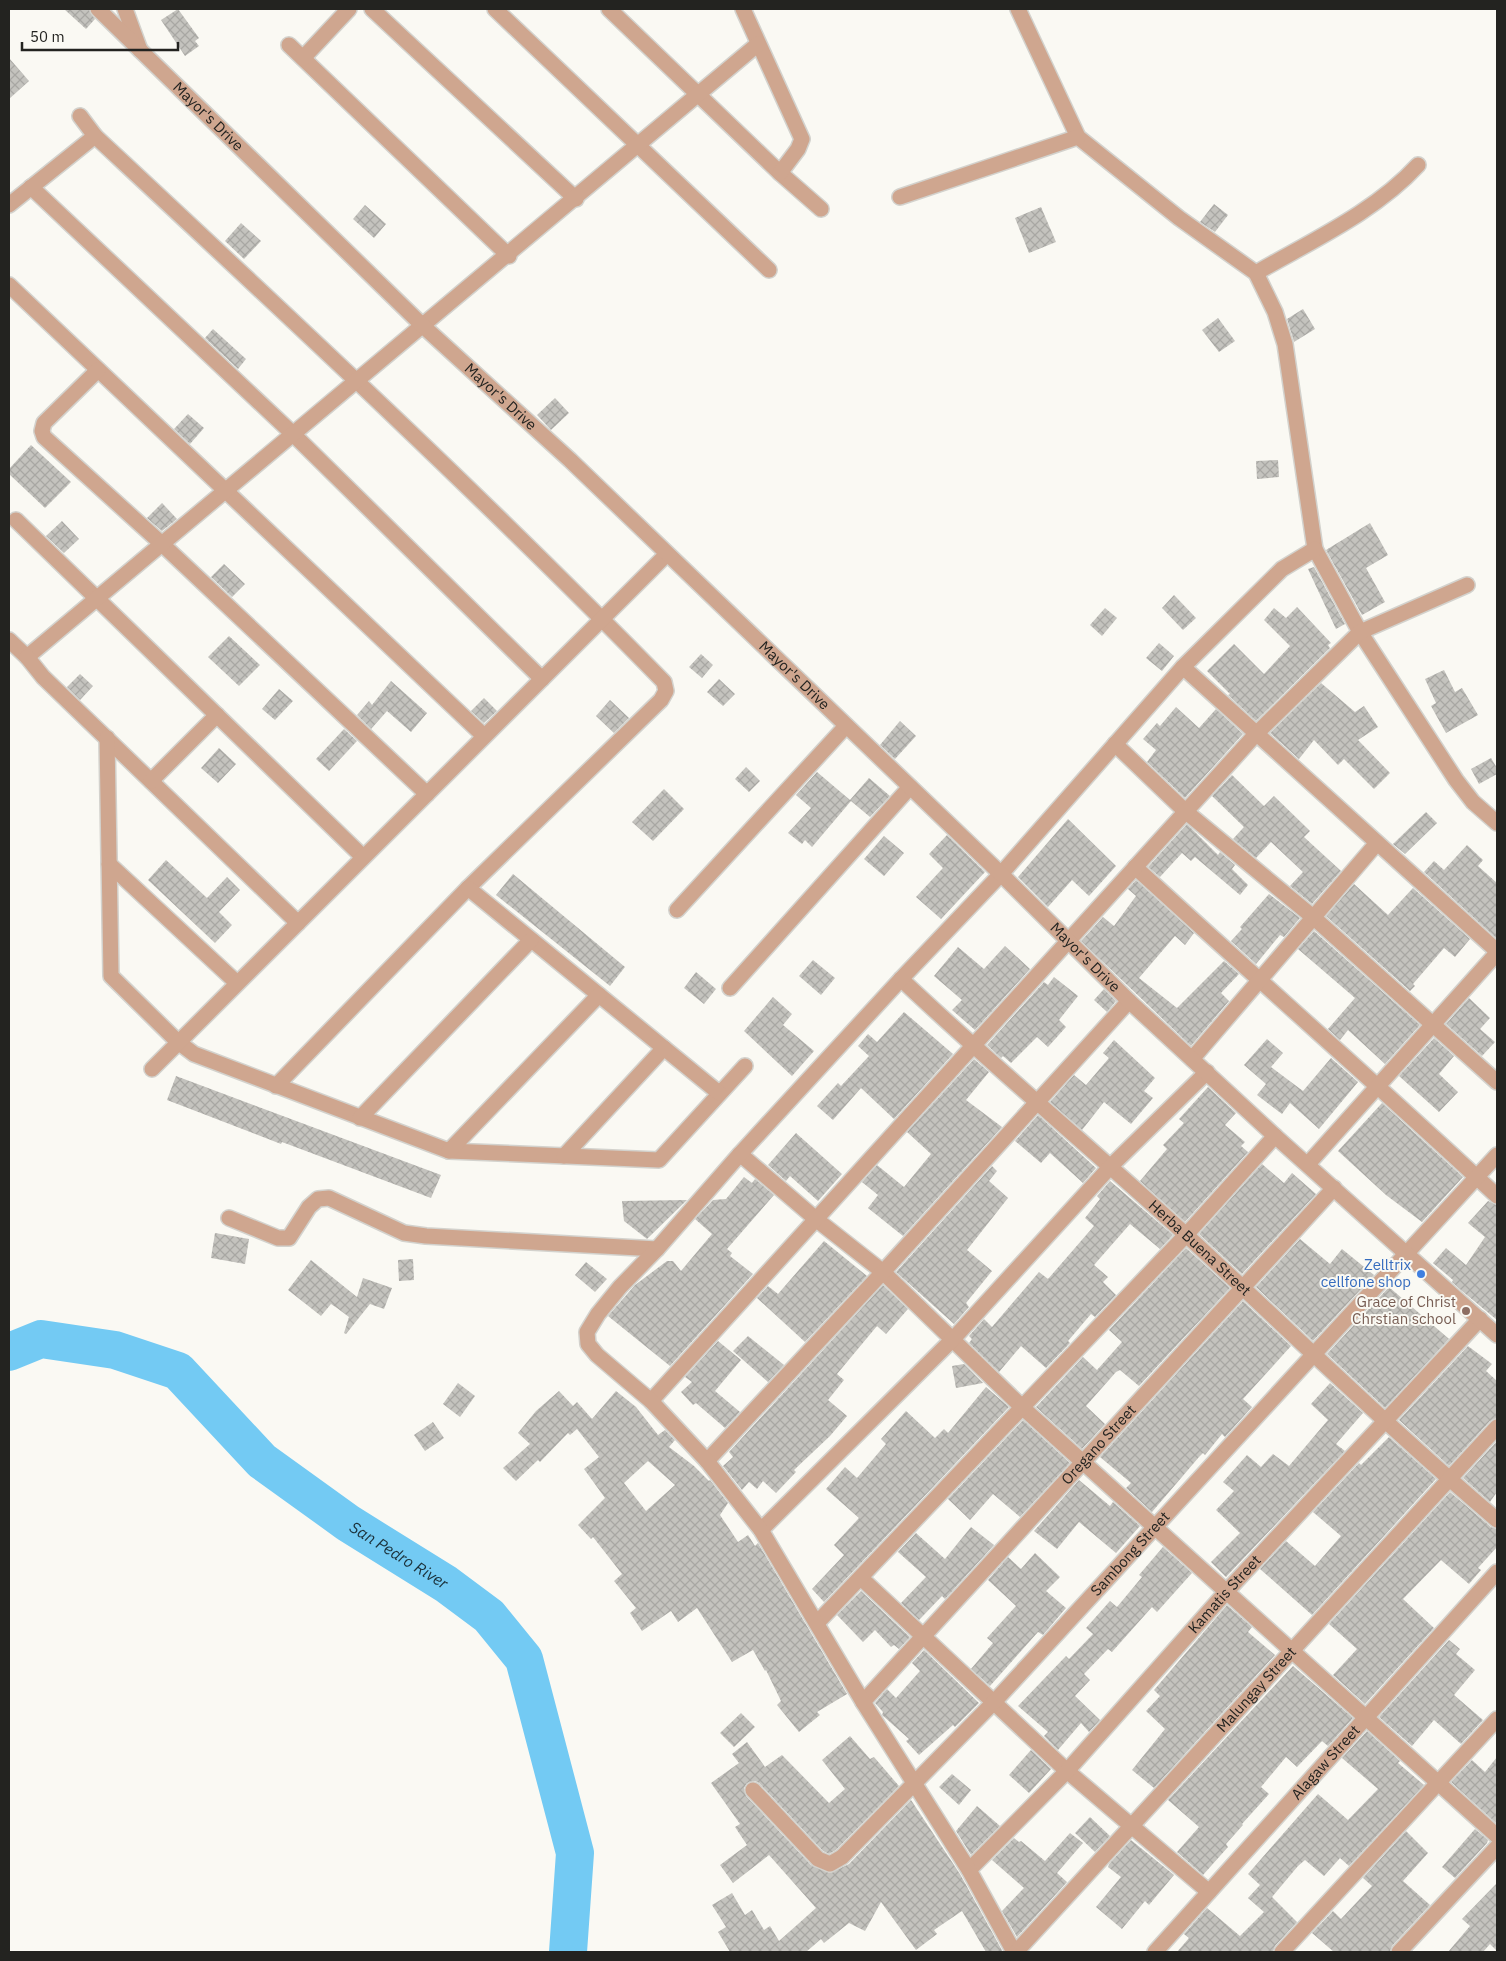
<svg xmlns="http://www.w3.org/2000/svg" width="1506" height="1961" font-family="'IBM Plex Sans',sans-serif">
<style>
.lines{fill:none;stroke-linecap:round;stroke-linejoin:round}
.river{stroke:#73caf3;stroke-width:38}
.building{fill:url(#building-cross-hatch);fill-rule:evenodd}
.minor-casing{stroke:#d3d2cd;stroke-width:18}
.tertiary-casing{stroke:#d3d2cd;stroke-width:18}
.minor{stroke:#cfa68f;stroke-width:15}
.tertiary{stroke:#cfa68f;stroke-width:15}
.shop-dot{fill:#3f7fe0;stroke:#faf9f3;stroke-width:2}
.education-dot{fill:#8d6e63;stroke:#faf9f3;stroke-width:2}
.labels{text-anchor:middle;stroke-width:4;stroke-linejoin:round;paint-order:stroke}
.street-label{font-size:15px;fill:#232320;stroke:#faf9f3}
.shop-label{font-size:15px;fill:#366cbe;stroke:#faf9f3;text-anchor:end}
.education-label{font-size:15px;fill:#785e54;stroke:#faf9f3;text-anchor:end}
.water-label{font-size:16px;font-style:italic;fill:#1b3039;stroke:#faf9f3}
</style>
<defs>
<pattern id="building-cross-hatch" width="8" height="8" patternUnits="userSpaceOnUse" patternTransform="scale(1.25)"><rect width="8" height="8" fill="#c4c3be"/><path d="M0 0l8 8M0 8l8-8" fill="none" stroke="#a8a7a3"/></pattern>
</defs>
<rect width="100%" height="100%" fill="#faf9f3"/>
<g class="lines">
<!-- river -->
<path class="river" id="s1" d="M9,1352L41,1339L115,1350L178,1371L262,1461L348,1523L446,1584L489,1616L524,1659L575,1853L568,1952"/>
</g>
<!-- building -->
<g class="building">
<path d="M64,9H89L95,19L86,29Z"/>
<path d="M178,9L199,38L195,41L199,46L185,56L161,20Z"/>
<path d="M9,58L29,81L9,99Z"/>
<path d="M1214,204L1228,215L1215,232L1200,222Z"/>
<path d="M365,205L386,224L374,238L353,219Z"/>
<path d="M1041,207L1056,242L1029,253L1015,218Z"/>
<path d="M241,223L261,241L244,259L225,241Z"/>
<path d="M1303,309L1315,329L1294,342L1287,319Z"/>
<path d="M1218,318L1235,341L1219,352L1202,330Z"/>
<path d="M213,329L246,359L238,369L205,338Z"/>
<path d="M555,398L569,413L551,430L537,415Z"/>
<path d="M188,414L204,428L190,444L174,429Z"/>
<path d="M31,445L71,482L45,508L9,474V469Z"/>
<path d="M1278,460L1279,477L1257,479L1256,461Z"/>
<path d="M162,503L177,519L162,531L147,518Z"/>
<path d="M62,521L79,539L64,553L46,536Z"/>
<path d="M1370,523L1388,555L1366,568L1385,602L1362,615L1326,550Z"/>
<path d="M224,564L245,584L232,597L211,577Z"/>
<path d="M1314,567L1345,624L1336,629L1308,569Z"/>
<path d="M1174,595L1196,618L1183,630L1162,608Z"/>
<path d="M1297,607L1331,643L1328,645L1330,648L1256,721L1228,695L1230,694L1207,671L1234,644L1264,674L1290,646L1264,620L1274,608L1286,618Z"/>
<path d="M1105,608L1117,618L1102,636L1090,625Z"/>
<path d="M229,636L260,665L239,686L208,657Z"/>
<path d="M1159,643L1174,656L1162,671L1146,658Z"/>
<path d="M701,654L713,665L702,678L689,667Z"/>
<path d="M1444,670L1455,692L1462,688L1478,715L1446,733L1431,706L1436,703L1425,679Z"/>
<path d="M80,674L93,686L80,700L67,687Z"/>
<path d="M719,679L735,694L723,706L707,692Z"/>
<path d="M391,681L427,713L411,732L387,711L371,729L357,715L369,701L372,705Z"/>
<path d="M1321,683L1355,712L1364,706L1378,727L1358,740L1390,773L1374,789L1344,759L1338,765L1314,740L1299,759L1270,733Z"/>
<path d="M279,689L293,701L275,720L262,709Z"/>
<path d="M484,698L497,711L484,723L471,711Z"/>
<path d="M610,700L629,718L614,733L596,716Z"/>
<path d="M1176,707L1199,728L1216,709L1243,734L1185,798L1147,762L1156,750L1143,739L1157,723L1160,726Z"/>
<path d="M900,721L916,736L895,759L880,745Z"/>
<path d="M344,729L357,741L329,771L316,759Z"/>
<path d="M219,748L236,764L218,783L201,768Z"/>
<path d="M1491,758L1497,768V774L1479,784L1471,769Z"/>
<path d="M746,767L760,781L749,792L735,779Z"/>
<path d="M817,772L850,800L869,778L890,796L870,817L851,801L812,847L805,840L802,844L788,833L811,808L796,795Z"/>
<path d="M1232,775L1264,806L1274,796L1310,831L1304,837L1341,871L1312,904L1290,886L1303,872L1271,842L1256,858L1233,839L1244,827L1212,796Z"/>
<path d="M664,789L684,809L653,841L632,822Z"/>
<path d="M1426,812L1437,823L1405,854L1393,844Z"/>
<path d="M1068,819L1116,866L1089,896L1072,880L1048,907L1018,877Z"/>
<path d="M1187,824L1218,855L1220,852L1235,865L1232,869L1248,885L1240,895L1195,857L1191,861L1182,853L1160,877L1148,867Z"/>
<path d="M947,835L985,872L941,919L916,897L943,868L929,854Z"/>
<path d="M884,836L904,853L884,876L864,859Z"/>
<path d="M1467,845L1483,860L1478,866L1497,883V939L1424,872L1434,861L1444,870Z"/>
<path d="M166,860L207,898L227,877L240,890L219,912L232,925L215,943L148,880Z"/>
<path d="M513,874L625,967L610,986L496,895Z"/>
<path d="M1136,880L1194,933L1185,945L1175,936L1139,978L1177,1008L1224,961L1239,974L1221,993L1229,1001L1191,1046L1081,941L1103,917L1114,926L1136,896L1128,889Z"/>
<path d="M1354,884L1388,915L1413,888L1470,939L1455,957L1444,948L1413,984L1415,986L1410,991L1326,916Z"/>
<path d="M1269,894L1300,918L1284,937L1280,935L1256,964L1231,941L1242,929L1240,927Z"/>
<path d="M1314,931L1420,1025L1385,1064L1348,1030L1340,1040L1328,1029L1355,998L1298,949Z"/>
<path d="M1005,946L1030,969L975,1030L952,1010L962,1000L934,976L958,947L984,969Z"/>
<path d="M813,960L835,978L821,995L799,976Z"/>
<path d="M696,972L716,989L704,1004L684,988Z"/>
<path d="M1054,977L1078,996L1059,1020L1066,1027L1048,1047L1037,1037L1011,1063L1003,1056L1001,1058L987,1045L1044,982L1048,985Z"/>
<path d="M1104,989L1116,1001L1107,1012L1094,1000Z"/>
<path d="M773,997L792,1014L783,1025L814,1051L792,1076L744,1031Z"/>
<path d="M1469,998L1490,1018L1480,1029L1495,1042L1482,1056L1446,1024Z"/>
<path d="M904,1012L953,1054L894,1119L861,1088L833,1120L817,1106L838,1083L841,1086L869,1056L858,1046L868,1034L877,1042Z"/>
<path d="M1434,1038L1454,1056L1439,1074L1458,1092L1439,1112L1399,1076Z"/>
<path d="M1267,1039L1283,1053L1271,1067L1303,1091L1331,1058L1358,1082L1319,1129L1290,1103L1282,1114L1257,1095L1266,1084L1244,1065Z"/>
<path d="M1114,1040L1155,1078L1144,1091L1153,1098L1131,1124L1104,1102L1082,1130L1050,1102L1074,1075L1086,1085L1109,1058L1103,1053Z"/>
<path d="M974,1059L989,1072L966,1100L1002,1127L903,1236L868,1208L878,1195L862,1182L877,1165L904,1187L931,1154L907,1132Z"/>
<path d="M176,1076L441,1175L431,1198L282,1142L281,1144L167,1100Z"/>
<path d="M1208,1087L1236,1113L1225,1125L1245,1142L1241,1146L1248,1152L1185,1222L1140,1181L1167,1149L1163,1145L1184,1123L1179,1119Z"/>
<path d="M1382,1103L1463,1177L1422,1222L1386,1195L1338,1151Z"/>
<path d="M1038,1115L1096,1168L1083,1183L1050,1153L1041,1163L1015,1141Z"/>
<path d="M796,1133L842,1174L818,1201L790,1176L786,1181L768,1165Z"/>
<path d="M1262,1164L1284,1183L1292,1173L1316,1194L1242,1274L1199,1234Z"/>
<path d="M992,1166L997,1171L989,1181L1008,1198L967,1250L992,1271L966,1303L969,1307L954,1324L896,1272Z"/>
<path d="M744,1177L752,1183L755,1179L774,1195L727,1249L732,1253L730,1256L753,1274L670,1366L608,1316L635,1285L667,1261H673L681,1271L712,1234L695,1219L713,1200L726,1199Z"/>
<path d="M1110,1181L1173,1235L1160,1249L1130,1224L1094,1265L1108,1277L1103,1282L1116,1295L1095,1317L1091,1314L1068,1341L1070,1343L1046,1368L1021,1346L999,1372L969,1343L972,1339L969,1336L984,1319L992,1327L1039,1272L1048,1279L1094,1226L1085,1218L1100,1199L1097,1196Z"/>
<path d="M685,1200H687L647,1239L624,1221L622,1201Z"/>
<path d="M1488,1201L1497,1205V1320L1462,1291L1452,1282L1453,1280L1433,1263L1446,1248L1466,1265L1485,1237L1468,1223Z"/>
<path d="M215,1233L249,1239L245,1264L211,1258Z"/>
<path d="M1300,1239L1330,1264L1342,1249L1374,1275L1313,1341L1256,1287Z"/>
<path d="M824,1241L867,1276L805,1342L757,1298L768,1286L778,1294Z"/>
<path d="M1186,1248L1230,1288L1139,1386L1120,1370L1116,1372L1086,1406L1105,1424L1082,1449L1036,1407L1083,1357L1097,1370L1122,1342L1109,1330Z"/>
<path d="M413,1259L414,1280L399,1281L398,1260Z"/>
<path d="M311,1260L357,1297L363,1278L392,1288L384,1309L370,1304L346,1334L344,1333L349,1317L337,1308L331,1304L321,1316L288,1290Z"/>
<path d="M586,1262L607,1279L595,1292L575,1275Z"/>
<path d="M883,1285L908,1309L886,1334L877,1326L837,1374L844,1380L828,1400L847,1416L830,1436L794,1470L796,1472L776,1493L763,1481L757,1489L749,1482L742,1490L723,1466L733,1457L729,1452Z"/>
<path d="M1389,1287L1449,1339L1385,1408L1327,1354Z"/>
<path d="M1243,1301L1291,1346L1243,1399L1252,1407L1225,1437L1222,1434L1205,1455L1203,1453L1199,1457L1152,1512L1126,1488L1131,1483L1100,1457Z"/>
<path d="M748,1336L784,1365L768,1382L733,1351Z"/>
<path d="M718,1341L741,1360L715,1391L740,1412L725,1428L696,1403L693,1405L681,1392L692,1382L685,1377Z"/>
<path d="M1468,1346L1492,1364L1486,1371L1497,1381V1418L1490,1421L1449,1466L1399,1420Z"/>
<path d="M964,1364L983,1383L956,1388L952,1366Z"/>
<path d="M458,1383L475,1396L460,1417L443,1404Z"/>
<path d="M1330,1383L1363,1413L1336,1444L1345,1451L1226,1577L1211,1562L1240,1533L1216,1510L1234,1491L1223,1482L1247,1455L1261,1467L1273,1454L1289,1466L1328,1420L1311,1404Z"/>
<path d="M986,1387L1009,1407L824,1602L812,1589L844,1555L834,1545L859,1518L826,1489L845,1467L857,1478L886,1444L881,1439L906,1411L935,1438L944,1429L948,1433Z"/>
<path d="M559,1391L573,1406L577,1402L592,1419L616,1391L636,1407L658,1435L665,1430L675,1440L669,1447L694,1466L709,1481L710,1480L728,1503L720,1515L738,1542L748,1535L755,1546L758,1543L847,1694L817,1712L820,1715L799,1732L777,1705L781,1701L766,1670L765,1671L753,1650L732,1662L697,1608L678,1622L671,1611L642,1631L630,1613L636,1608L614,1581L622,1574L593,1537L591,1539L578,1525L605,1498L584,1469L599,1457L577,1429L570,1435L568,1433L540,1462L538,1460L516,1481L503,1468L530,1444L518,1433L536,1411ZM648,1461L675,1485L646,1511L624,1483Z"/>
<path d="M1023,1420L1070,1463L1020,1517L993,1494L970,1520L948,1499Z"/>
<path d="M433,1422L444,1438L425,1451L414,1435Z"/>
<path d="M1389,1437L1436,1479L1312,1615L1260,1569L1286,1541L1315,1566L1341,1536L1313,1512L1359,1463L1361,1465Z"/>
<path d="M1497,1441V1492L1490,1502L1463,1478Z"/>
<path d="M1079,1480L1110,1506L1113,1502L1140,1526L1116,1553L1079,1522L1057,1549L1034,1531Z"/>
<path d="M1450,1492L1491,1527L1497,1529V1547L1478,1568L1481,1570L1469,1584L1441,1560L1403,1599L1434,1628L1365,1704L1333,1675L1357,1649L1329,1624Z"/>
<path d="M971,1527L994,1545L945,1599L942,1596L919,1620L901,1603L926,1577L898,1552L916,1533L945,1559Z"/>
<path d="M1163,1547L1192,1573L1157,1612L1152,1607L1112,1652L1108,1649L1084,1674L1090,1680L1075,1696L1100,1720L1089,1732L1081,1723L1058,1750L1044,1736L1048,1732L1018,1706L1066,1656L1069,1659L1093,1634L1086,1628L1110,1601L1117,1607L1142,1577L1139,1575Z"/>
<path d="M1035,1553L1060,1577L1046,1591L1066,1608L1043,1635L1038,1632L990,1686L971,1669L993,1643L987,1638L1016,1606L988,1580L1008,1557L1021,1569Z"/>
<path d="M861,1591L910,1637L899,1649L894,1645L891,1647L875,1630L863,1642L837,1615Z"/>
<path d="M1227,1605L1252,1627L1248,1632L1275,1655L1154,1788L1132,1770L1165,1729L1146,1711L1160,1696L1154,1690Z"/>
<path d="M1449,1640L1460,1649L1456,1654L1475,1670L1454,1695L1483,1720L1461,1744L1434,1720L1412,1746L1379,1717Z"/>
<path d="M924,1650L979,1703L955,1727L953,1725L919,1755L906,1741L909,1739L882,1715L883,1712L875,1703L887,1689L896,1698L920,1671L912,1663Z"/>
<path d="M1293,1666L1353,1718L1328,1746L1322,1741L1297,1767L1286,1757L1261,1787L1269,1794L1242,1824L1243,1825L1226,1844L1228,1847L1203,1875L1177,1852L1199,1827L1168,1800Z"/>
<path d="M741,1713L755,1727L734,1747L720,1733Z"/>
<path d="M1367,1731L1400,1761L1398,1763L1424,1785L1349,1866L1340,1858L1324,1876L1305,1860L1298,1866L1272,1897L1297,1922L1275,1946L1273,1952H1177L1189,1938L1184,1934L1207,1908L1240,1936L1264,1912L1248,1898L1260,1885L1248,1874L1318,1794L1348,1820L1378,1789L1342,1758Z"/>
<path d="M850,1736L870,1759L874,1757L899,1786L836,1850L829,1854L823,1851L759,1783L755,1781L747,1783L744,1788L746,1796L811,1865L830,1873L849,1864L911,1800L960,1874L1003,1952H986L962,1911L934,1930L937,1934L916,1950L881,1902L865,1931L849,1923L824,1943L821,1939L806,1952H730L718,1932L726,1927L712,1905L732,1893L745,1915L752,1910L764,1930L770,1926L779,1941L816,1908L769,1855L733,1883L720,1865L747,1845L735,1827L740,1824L711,1783L739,1763L732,1754L747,1742L765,1767L782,1755L829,1803L845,1789L822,1760Z"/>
<path d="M1031,1750L1051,1769L1029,1793L1009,1775Z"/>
<path d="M1497,1757V1824L1451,1782L1472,1760L1485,1772Z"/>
<path d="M952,1774L971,1790L959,1805L939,1787Z"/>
<path d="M977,1806L1000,1826L971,1855L956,1831Z"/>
<path d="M1090,1817L1110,1836L1095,1852L1075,1833Z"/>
<path d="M1475,1829L1488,1840L1487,1843L1455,1878L1442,1867Z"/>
<path d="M1406,1831L1428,1853L1403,1881L1430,1905L1392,1946L1390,1952H1334L1312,1933L1333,1911L1341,1919L1372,1886L1363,1878Z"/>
<path d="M1070,1833L1083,1843L1057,1873L1067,1882L1017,1937L1002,1911L1024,1888L992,1860L1014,1838L1019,1842L1021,1841L1045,1861Z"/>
<path d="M1131,1840L1174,1875L1149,1905L1145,1901L1122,1929L1096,1907L1121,1877L1108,1867L1109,1864Z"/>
<path d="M1497,1883V1951L1490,1944L1483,1952H1448L1470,1926L1462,1919Z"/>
</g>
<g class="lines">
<defs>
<g id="minor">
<path d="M125,9L140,50"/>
<path d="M372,9L576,199"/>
<path d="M495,9L769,270"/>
<path d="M609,9L780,173L821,209"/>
<path d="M743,9L802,139L798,149L780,173"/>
<path d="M1018,9L1078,137L1179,218L1256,273L1275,312L1285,344L1315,549L1360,632L1456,780L1473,802L1497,823"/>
<path d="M289,45L509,256"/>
<path d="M303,58L349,9"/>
<path d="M80,116L95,136C287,315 480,494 664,682L666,691L661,700L468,888L276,1086"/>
<path d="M31,187L293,434L542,679"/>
<path d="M900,197L1078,137"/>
<path d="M9,205L95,136"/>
<path d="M1256,273C1311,241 1375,212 1418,165"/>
<path d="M9,285L484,736"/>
<path d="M98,370L44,423L42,431L44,437L162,544L427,794"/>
<path d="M16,520L363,857"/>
<path d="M9,640L27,657L758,44"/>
<path d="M27,657L43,677L298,923"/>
<path d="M1183,667L1497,951"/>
<path d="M107,738L111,976L178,1042L194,1054L449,1151L659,1160L745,1066"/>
<path d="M1115,744L1185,811L1313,917L1497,1082"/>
<path d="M151,781L217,715"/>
<path d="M109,864L237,983"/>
<path d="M1135,867C1255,977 1378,1085 1497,1196"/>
<path d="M468,888L719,1093"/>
<path d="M677,910L846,726"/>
<path id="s2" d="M901,979C993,1066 1090,1147 1184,1233C1288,1329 1389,1428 1497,1520"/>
<path d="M730,988L910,787"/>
<path d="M1192,1059L1377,843"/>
<path d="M152,1069L667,554"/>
<path d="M360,1118L531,940"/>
<path d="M449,1151L599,995"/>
<path d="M740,1154L817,1220L883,1272L1023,1408L1497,1836"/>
<path d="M564,1156L664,1048"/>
<path d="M1308,1164L1497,953"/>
<path d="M229,1218L278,1238H289L309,1207L318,1199L329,1198L404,1233L426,1236L657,1249"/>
<path d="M651,1401L1256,734L1360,632L1467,585"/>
<path d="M707,1461L883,1272L1129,1001"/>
<path d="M761,1530L954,1338L1111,1166L1207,1072"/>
<path d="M861,1578L1067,1771L1209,1892"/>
<path d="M817,1623L1186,1235L1275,1136"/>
<path id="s3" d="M863,1702L1334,1188"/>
<path id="s4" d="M753,1790L818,1859L830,1864L842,1857L995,1701L1497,1155"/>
<path id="s5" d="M969,1870L1067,1771L1227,1591L1480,1319"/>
<path d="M1014,1952L969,1870L863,1702L761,1530L707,1461L651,1401L597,1355L588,1344L587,1332L598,1314L620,1287L657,1249L740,1154L901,979L1001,874L1183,667L1282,569L1315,549"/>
<path id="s6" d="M1016,1952L1497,1427"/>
<path id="s7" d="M1155,1952L1497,1572"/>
<path d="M1282,1952L1497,1719"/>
<path d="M1399,1952L1497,1847"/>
</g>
<g id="tertiary">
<path id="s8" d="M98,9L423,326L570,460L1001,874L1129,1001L1275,1136L1497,1335"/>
</g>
</defs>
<!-- minor casing -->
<use href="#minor" class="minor-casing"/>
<!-- tertiary casing -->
<use href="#tertiary" class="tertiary-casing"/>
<!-- minor -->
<use href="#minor" class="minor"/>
<!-- tertiary -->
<use href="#tertiary" class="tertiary"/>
</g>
<!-- markers -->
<circle class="shop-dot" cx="1421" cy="1274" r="5"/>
<circle class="education-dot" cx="1466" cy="1311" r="5"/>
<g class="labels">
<!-- street labels -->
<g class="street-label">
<text dy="5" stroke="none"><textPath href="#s8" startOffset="154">Mayor's Drive</textPath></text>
<text dy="5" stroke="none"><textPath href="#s8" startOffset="559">Mayor's Drive</textPath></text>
<text dy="5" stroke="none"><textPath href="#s8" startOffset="964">Mayor's Drive</textPath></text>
<text dy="5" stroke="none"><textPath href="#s8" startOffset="1369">Mayor's Drive</textPath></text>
<text dy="5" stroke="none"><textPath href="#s2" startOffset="402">Herba Buena Street</textPath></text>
<text dy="5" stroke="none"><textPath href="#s3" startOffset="349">Oregano Street</textPath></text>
<text dy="5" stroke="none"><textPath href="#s4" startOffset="540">Sambong Street</textPath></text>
<text dy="5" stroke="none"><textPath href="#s5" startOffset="376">Kamatis Street</textPath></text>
<text dy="5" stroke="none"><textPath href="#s6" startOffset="356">Malungay Street</textPath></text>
<text dy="5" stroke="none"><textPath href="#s7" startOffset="255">Alagaw Street</textPath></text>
</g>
<!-- shop labels -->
<g class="shop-label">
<text x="1411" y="1270">Zelltrix<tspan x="1411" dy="17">cellfone shop</tspan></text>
</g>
<!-- education labels -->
<g class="education-label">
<text x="1456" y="1307">Grace of Christ<tspan x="1456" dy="17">Chrstian school</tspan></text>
</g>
<!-- water labels -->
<g class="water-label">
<text dy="6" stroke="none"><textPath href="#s1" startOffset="465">San Pedro River</textPath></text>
</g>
</g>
<!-- border -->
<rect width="1506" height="1961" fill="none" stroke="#232320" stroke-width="20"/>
<!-- scale -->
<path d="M22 42v8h156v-8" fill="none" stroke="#232320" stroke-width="2.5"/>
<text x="30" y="42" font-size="15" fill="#232320" stroke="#faf9f3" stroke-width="4" paint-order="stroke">50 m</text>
</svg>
